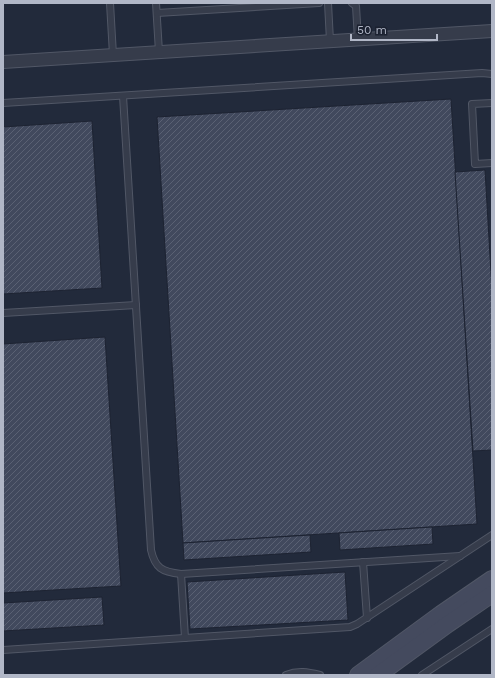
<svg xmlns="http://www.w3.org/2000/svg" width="495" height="678" font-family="'Work Sans',sans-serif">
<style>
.building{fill:url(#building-hatch);stroke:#1d2332}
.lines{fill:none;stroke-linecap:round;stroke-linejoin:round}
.lane-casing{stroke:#515766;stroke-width:8}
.street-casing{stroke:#515766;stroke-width:14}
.secondary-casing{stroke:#515766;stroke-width:18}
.lane{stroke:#363c4b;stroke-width:6}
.street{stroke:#363c4b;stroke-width:12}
.secondary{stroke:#444a5e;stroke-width:16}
</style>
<defs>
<pattern id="building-hatch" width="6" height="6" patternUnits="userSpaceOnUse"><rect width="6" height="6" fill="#41495d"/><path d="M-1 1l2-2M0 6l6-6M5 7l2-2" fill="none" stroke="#5a6173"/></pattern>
</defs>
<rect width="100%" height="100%" fill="#222a3b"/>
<!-- building -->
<g class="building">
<path d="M451,99L477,524L183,543L157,117Z"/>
<path d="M92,121L102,288L3,294V127Z"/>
<path d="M485,170L492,290V450L473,451L455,172Z"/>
<path d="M105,337L121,586L3,593V344Z"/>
<path d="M432,527L433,544L340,550L339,533Z"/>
<path d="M310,535L311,552L184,560L183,543Z"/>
<path d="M345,572L348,620L190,629L187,582Z"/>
<path d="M102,597L104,625L3,631V603Z"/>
</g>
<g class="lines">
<defs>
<g id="lane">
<path d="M110,3L113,55"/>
<path d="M156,3L159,52"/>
<path d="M328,3L330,41"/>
<path d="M352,3L356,6L358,40"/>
<path d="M157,13L319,3"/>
<path d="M123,96L151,550C155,568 162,572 181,574L460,556"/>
<path d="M3,103L482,73L492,74"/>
<path d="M492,103L472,104L475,164L492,163"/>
<path d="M3,313L136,305"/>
<path d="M363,562L367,618"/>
<path d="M181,574L185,638"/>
<path d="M3,650L350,627L357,624L492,535"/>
<path d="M286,675C298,670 308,672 320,675"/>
<path d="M422,675L492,629"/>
</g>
<path id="street" d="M3,62L492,31"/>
<g id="secondary">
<path d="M358,675L441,614L492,579"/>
<path d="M378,675L448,624L492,594"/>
</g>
</defs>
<!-- lane casing -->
<use href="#lane" class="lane-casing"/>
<!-- street casing -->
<use href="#street" class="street-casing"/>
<!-- secondary casing -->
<use href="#secondary" class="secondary-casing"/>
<!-- lane -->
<use href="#lane" class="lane"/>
<!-- street -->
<use href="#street" class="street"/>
<!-- secondary -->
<use href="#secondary" class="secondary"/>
</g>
<!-- border -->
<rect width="495" height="678" fill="none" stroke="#b1b7c7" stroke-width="8"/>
<!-- scale -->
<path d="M351 34v6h86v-6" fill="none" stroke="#b1b7c7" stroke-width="2"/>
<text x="357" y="34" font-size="12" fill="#b1b7c7" stroke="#1b2130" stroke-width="3" paint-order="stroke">50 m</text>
</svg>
